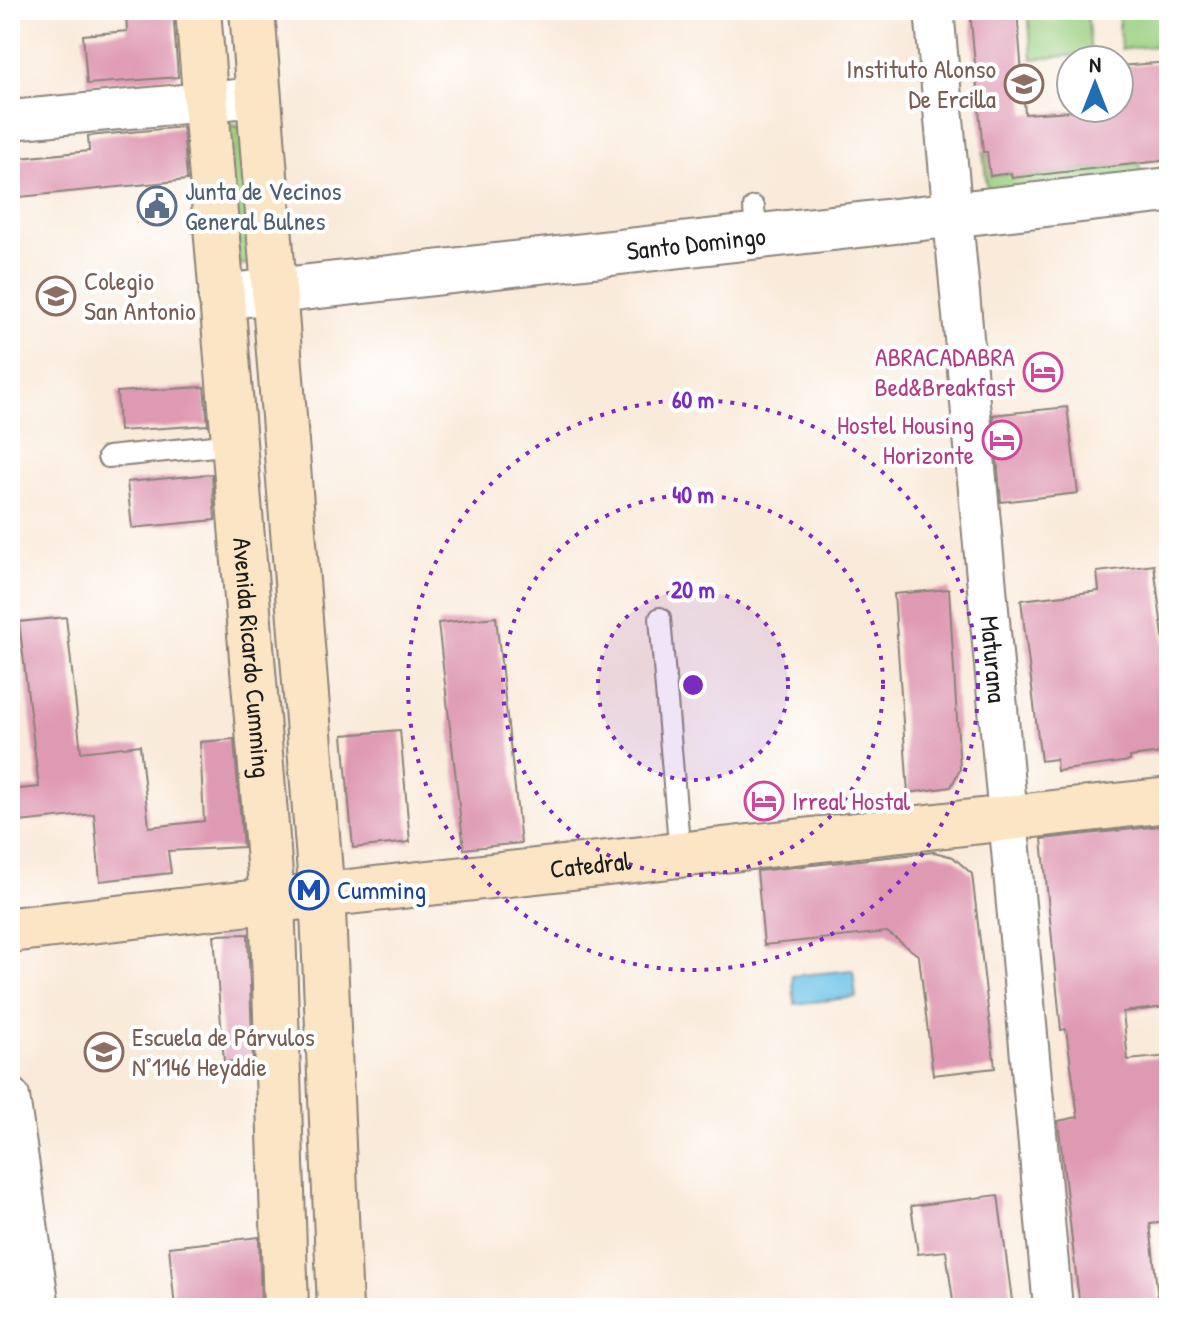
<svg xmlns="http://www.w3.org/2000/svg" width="1179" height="1318" font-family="'Patrick Hand',sans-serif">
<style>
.green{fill:#9bcf80;stroke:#5c764e;stroke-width:2}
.water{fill:#68c1e6;stroke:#426e81;stroke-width:2}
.building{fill:#df9ab3}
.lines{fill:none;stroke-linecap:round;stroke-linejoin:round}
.service-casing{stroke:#8a837a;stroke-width:24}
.minor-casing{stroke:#8a837a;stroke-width:42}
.tertiary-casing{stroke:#8a837a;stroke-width:48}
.secondary-casing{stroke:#8a837a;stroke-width:48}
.service{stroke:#fff;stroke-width:20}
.minor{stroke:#fff;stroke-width:38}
.tertiary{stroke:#fff;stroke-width:44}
.secondary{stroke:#fce5c4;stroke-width:44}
.ring{fill:none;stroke:#7b2cbf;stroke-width:4;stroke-dasharray:4 8}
.labels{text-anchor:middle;stroke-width:8;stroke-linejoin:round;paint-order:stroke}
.education-label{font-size:26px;fill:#785e54;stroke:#fff;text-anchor:start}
.service-label{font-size:26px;fill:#4e5e75;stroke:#fff;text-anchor:start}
.street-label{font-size:26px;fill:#1c1c1c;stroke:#fff}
.hotel-label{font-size:26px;fill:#b23c85;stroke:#fff;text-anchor:end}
.transit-label{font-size:26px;fill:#164399;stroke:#fff;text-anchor:start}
.centre{fill:#7b2cbf;stroke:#fff;stroke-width:4}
.ring-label{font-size:24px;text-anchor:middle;font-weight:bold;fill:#7b2cbf;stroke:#fff;stroke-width:8;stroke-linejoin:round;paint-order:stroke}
</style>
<rect width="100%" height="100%" fill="#fff"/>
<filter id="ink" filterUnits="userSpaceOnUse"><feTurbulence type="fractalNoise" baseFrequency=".0125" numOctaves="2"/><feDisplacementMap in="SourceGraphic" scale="16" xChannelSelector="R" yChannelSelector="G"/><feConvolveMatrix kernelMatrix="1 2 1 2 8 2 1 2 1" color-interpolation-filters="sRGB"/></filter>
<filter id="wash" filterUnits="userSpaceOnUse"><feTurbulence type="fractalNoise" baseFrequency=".006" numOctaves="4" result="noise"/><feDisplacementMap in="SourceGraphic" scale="32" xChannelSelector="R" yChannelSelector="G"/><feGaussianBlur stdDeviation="1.8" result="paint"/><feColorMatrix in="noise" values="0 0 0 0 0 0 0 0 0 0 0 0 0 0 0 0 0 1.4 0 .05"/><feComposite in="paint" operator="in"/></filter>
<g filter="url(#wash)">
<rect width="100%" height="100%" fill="#f9ead9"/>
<!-- green -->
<g class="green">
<path d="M1028,10H1087L1091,54L1032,59Z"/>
<path d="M1118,10H1169V45L1121,49Z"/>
<path d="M233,125L244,128L255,258L248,264L239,265L221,131Z"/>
<path d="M983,152H987L991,176L1011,173L1012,178L1140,163L1142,180L988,196Z"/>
</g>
<!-- water -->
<path class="water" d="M853,970L856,997L795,1004L792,976Z"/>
<g id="blocks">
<!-- building -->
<g class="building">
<path d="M163,10H173L178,77L87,84L83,35L127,31L126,13Z"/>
<path d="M970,10H1017L1025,114L1119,108V66L1169,62V160L1012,178L1011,173L990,176L987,152H983Z"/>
<path d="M183,127L187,180L10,198V159L89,151L88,136Z"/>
<path d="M204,387L208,425L119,431L117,392Z"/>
<path d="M1067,407L1078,493L1001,502L993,415Z"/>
<path d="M212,474L215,520L132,528L127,482Z"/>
<path d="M1154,565L1169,684V752L1130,757V761L1057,771L1056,759L1041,761L1021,600L1099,591L1097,572Z"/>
<path d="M949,589L960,769L951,787L908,793L894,594Z"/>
<path d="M66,617L81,752L140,745L149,827L204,821L200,742L234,739L243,847L168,851L171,873L100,881L94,814L10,823V790L39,787L19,622Z"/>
<path d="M496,617L521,843L464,849L438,623Z"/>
<path d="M400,730L410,842L353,848L343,735Z"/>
<path d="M1169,825V969L1161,970L1166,1007L1123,1012L1128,1060L1169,1056V1222L1150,1224L1159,1308H1080L1058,1121L1078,1117L1066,1029L1061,1030L1042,839Z"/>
<path d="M934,852L953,857L972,874L995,1068L933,1075L919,956L887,932L764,945L757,871Z"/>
<path d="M248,934L253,1060L224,1062L214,935Z"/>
<path d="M998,1195L1013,1308H954L946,1251L918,1254L911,1206Z"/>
<path d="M259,1237L261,1308H175L169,1247Z"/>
</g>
</g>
</g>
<g filter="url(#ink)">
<use href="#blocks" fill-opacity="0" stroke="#8a837a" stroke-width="2"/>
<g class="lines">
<defs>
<g id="service">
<path d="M754,207L756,237"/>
<path d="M108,457L233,444"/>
<path d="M660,618L680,856"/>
</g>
<g id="minor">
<path id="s1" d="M934,10L1053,1308"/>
<path d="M10,120L259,97"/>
<path d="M10,1097L40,1308"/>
</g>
<g id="tertiary">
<path id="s2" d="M221,297L1169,190"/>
</g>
<g id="secondary">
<path id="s3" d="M198,10L272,898L286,1308"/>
<path d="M252,10L323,911L340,1308"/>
<path id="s4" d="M10,930L1169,800"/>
</g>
</defs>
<!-- service casing -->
<use href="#service" class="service-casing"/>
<!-- minor casing -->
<use href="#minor" class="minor-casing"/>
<!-- tertiary casing -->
<use href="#tertiary" class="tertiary-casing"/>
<!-- secondary casing -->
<use href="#secondary" class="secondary-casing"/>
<!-- service -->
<use href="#service" class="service"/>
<!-- minor -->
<use href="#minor" class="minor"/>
<!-- tertiary -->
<use href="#tertiary" class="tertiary"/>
<!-- secondary -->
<use href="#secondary" class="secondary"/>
</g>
</g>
<!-- distance rings -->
<circle cx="693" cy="685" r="95" fill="#7b2cbf" fill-opacity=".12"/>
<g class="ring">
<circle cx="693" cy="685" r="95"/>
<circle cx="693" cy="685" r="190"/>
<circle cx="693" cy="685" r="285"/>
</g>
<!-- icons -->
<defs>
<symbol id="school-ring" viewBox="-11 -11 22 22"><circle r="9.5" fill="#fff" stroke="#8d6e63" stroke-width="1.5"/><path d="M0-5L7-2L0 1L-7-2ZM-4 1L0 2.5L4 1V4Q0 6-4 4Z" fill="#8d6e63"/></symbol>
<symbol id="civic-ring" viewBox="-11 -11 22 22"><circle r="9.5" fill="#fff" stroke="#5c6f8a" stroke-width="1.5"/><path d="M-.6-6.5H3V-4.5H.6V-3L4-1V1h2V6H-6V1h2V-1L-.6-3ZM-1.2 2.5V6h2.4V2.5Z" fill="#5c6f8a"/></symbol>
<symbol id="hotel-ring" viewBox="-11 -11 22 22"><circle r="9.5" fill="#fff" stroke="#d1479c" stroke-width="1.5"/><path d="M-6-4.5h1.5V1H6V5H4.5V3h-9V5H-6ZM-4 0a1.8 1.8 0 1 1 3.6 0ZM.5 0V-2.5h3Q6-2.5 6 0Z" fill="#d1479c"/></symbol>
<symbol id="metro-ring" viewBox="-11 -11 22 22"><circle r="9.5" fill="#fff" stroke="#1a4fb4" stroke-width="1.5"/><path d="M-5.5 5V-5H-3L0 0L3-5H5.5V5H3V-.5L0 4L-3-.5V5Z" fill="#1a4fb4"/></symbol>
</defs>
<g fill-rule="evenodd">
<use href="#school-ring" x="1002" y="62" width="44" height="44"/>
<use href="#civic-ring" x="135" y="184" width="44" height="44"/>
<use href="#school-ring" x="34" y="274" width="44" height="44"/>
<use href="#hotel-ring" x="1021" y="350" width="44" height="44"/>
<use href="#hotel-ring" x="980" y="418" width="44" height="44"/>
<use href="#hotel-ring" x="742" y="779" width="44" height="44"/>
<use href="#metro-ring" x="287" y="868" width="44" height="44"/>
<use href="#school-ring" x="82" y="1030" width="44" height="44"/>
</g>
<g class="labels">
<!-- education labels -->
<g class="education-label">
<text x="996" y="78" text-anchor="end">Instituto Alonso<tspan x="996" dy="30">De Ercilla</tspan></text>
<text x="84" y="290">Colegio<tspan x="84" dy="30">San Antonio</tspan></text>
<text x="132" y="1046">Escuela de Párvulos<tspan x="132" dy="30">N°1146 Heyddie</tspan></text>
</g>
<!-- service labels -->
<g class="service-label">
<text x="185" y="200">Junta de Vecinos<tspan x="185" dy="30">General Bulnes</tspan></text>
</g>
<!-- street labels -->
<g class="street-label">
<text dy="9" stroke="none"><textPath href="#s2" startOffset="478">Santo Domingo</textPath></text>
<text dy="9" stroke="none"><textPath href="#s3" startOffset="650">Avenida Ricardo Cumming</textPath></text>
<text dy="9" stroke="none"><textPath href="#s1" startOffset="652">Maturana</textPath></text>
<text dy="9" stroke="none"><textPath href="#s4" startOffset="584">Catedral</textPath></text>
</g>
<!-- hotel labels -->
<g class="hotel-label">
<text x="1015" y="366">ABRACADABRA<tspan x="1015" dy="30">Bed&amp;Breakfast</tspan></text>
<text x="974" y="434">Hostel Housing<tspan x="974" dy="30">Horizonte</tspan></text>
<text x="792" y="810" text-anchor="start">Irreal Hostal</text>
</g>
<!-- transit labels -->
<g class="transit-label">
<text x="337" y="899">Cumming</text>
</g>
</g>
<circle cx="693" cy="685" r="12" class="centre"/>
<g class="ring-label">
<text x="693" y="408">60 m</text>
<text x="693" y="503">40 m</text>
<text x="693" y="598">20 m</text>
</g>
<!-- margin -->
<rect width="1179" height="1318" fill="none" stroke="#fff" stroke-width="40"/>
<!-- north arrow -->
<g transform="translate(1095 84)"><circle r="38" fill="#ffffff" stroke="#a4a4a4" stroke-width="2"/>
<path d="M0-6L14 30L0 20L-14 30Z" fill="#1f6fb2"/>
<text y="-12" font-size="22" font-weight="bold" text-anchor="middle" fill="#1c1c1c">N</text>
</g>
</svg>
